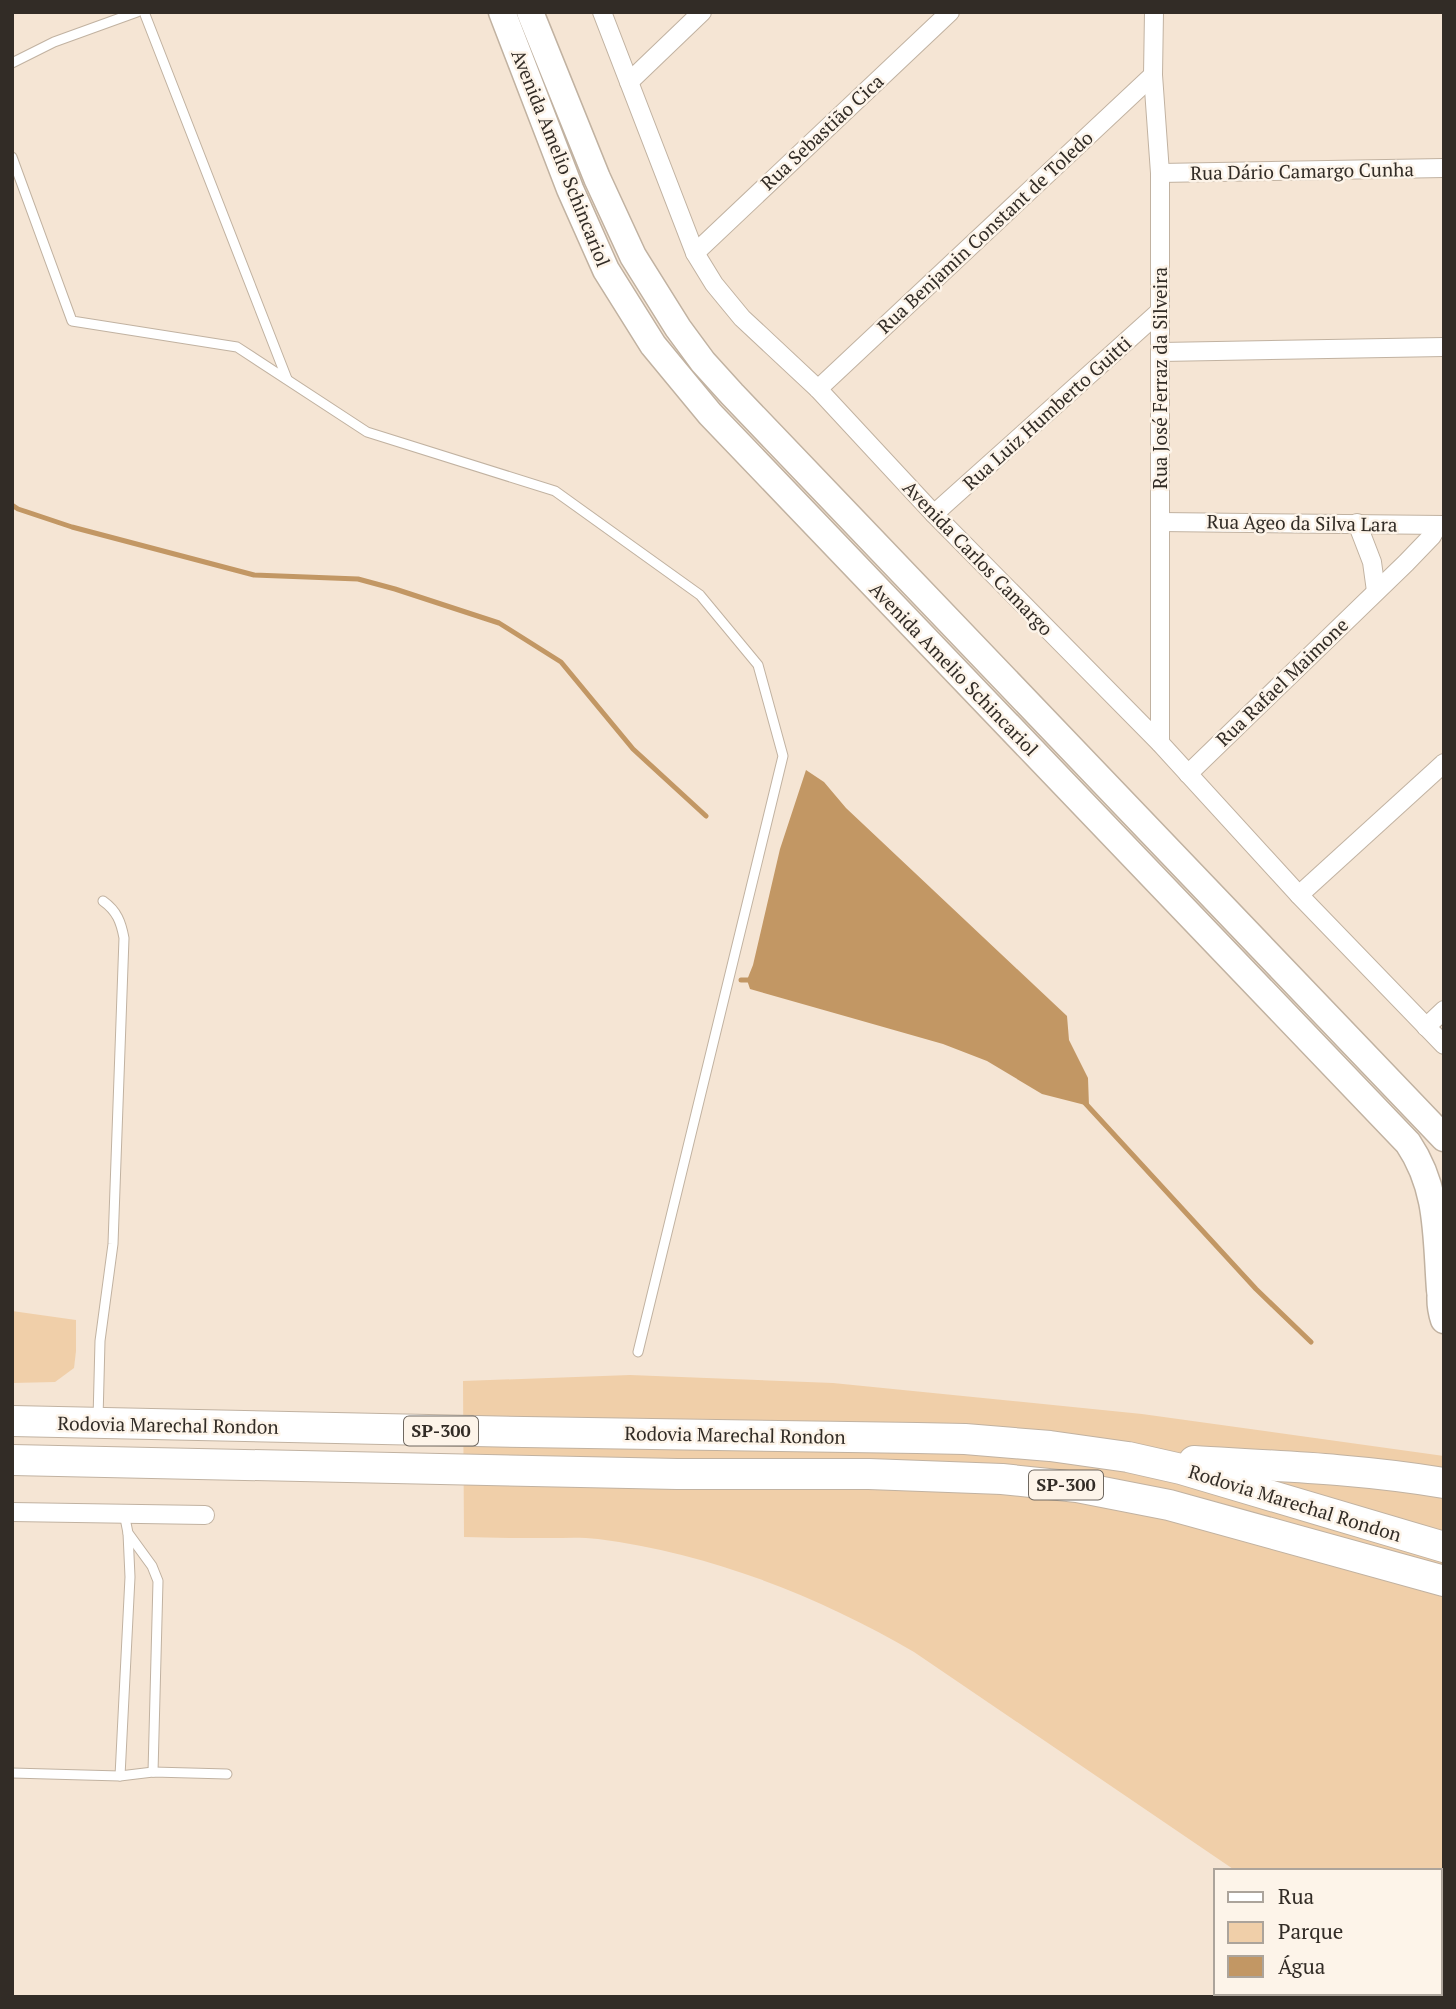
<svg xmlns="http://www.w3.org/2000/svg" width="1456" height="2009" font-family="'PT Serif',serif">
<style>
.green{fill:#f0cfa9}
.water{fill:#c29764}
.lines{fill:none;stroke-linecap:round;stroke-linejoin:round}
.stream{stroke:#c29764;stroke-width:5}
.service-casing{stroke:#c1b2a1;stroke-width:11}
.minor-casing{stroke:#c1b2a1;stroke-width:20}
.secondary-casing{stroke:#c1b2a1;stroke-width:29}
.trunk-casing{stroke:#c1b2a1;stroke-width:32}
.service{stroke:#fff;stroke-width:9}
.minor{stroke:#fff;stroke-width:18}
.secondary{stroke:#fff;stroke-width:26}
.trunk{stroke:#fff;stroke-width:30}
.labels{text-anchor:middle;stroke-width:5;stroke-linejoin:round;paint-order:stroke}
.shield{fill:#fdf4e9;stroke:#6f6860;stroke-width:2}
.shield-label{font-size:18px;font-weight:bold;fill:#322c26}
.street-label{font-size:19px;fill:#322c26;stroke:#fdf4e9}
</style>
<rect width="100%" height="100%" fill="#f5e5d4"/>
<!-- green -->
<g class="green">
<path d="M12,1311L76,1320V1351L74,1368L55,1382L12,1383Z"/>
<path d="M630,1375L833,1383L1142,1414L1444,1456V1997H1423L1418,1993H1440V1871H1236L914,1652C819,1596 708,1553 598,1539C582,1537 566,1538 550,1538C521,1538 493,1538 464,1537L463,1381Z"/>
</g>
<!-- water -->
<path class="water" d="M806,770L824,782L846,808L1067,1016L1069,1040L1088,1078L1089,1106L1042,1094L987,1061L943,1044L750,989L747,980L753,965L780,849Z"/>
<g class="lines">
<!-- stream -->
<g class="stream">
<path d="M12,505L18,509L72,527L254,575L358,579L395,589L499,623L561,662L633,749L706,816"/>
<path d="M741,980H754"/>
<path d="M1085,1103L1256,1289L1311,1342"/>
</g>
<defs>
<g id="service">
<path d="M144,12L287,379"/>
<path d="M12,63L54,42L137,12"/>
<path d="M12,157L72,321L237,347L367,432L555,491L700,595L758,665L783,756L638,1352"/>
<path d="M98,1419L100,1341L113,1244L124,938C121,922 117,911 103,901"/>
<path d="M124,1513L128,1533L152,1566L158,1581L153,1772"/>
<path d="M12,1773L120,1776L153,1772L227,1774"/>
<path d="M120,1776L130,1577L128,1533"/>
</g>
<g id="minor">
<path d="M602,12L695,253L714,284L742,318L818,389L934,514L1160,743L1299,895L1444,1045"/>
<path d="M1154,12L1153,75L1160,173V743"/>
<path d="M629,82L702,12"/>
<path d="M1160,173L1444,168"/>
<path d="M695,253L950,12"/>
<path d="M1161,352L1444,347"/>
<path d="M818,389L1153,75"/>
<path d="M934,514L1159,312"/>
<path d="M1160,522L1444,525"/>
<path d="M1357,523L1372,562L1376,591"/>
<path d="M1188,774L1406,563L1432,536L1438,525"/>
<path d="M1299,895L1444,763"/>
<path d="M1426,1027L1444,1010"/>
<path d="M12,1512L205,1515"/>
</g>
<g id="secondary">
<path d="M502,12L570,189L606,270L653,345L710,414L1408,1143C1439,1189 1436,1236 1440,1290"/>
<path d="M530,12L597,178L633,256L678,328L703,362L732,394L1444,1138"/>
<path d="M1444,1276C1439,1292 1439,1305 1444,1320"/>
</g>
<g id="trunk">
<path d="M12,1421L524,1432L917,1438L965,1439L1050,1446L1128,1457L1181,1469L1444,1547"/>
<path d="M12,1460L677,1474H869L1002,1479L1077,1487L1169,1505L1444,1581"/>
<path d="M1194,1461C1278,1466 1361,1469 1444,1483"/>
</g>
</defs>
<!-- service casing -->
<use href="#service" class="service-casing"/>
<!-- minor casing -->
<use href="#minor" class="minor-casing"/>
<!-- secondary casing -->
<use href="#secondary" class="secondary-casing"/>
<!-- trunk casing -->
<use href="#trunk" class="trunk-casing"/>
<!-- service -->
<use href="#service" class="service"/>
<!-- minor -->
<use href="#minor" class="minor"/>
<!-- secondary -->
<use href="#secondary" class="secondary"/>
<!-- trunk -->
<use href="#trunk" class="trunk"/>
</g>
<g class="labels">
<!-- shield labels -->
<g class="shield">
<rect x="404" y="1416.5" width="74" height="29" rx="5"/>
<rect x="1029" y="1470.5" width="74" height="29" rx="5"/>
</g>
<g class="shield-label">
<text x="441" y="1437">SP-300</text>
<text x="1066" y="1491">SP-300</text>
</g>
<!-- street labels -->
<g class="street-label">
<text transform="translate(822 132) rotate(-43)" y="7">Rua Sebastião Cica</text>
<text transform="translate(561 158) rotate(68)" y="7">Avenida Amelio Schincariol</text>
<text transform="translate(1302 171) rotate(-1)" y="7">Rua Dário Camargo Cunha</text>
<text transform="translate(985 232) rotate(-43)" y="7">Rua Benjamin Constant de Toledo</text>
<text transform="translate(1160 378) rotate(-90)" y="7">Rua José Ferraz da Silveira</text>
<text transform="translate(1047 413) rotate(-42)" y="7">Rua Luiz Humberto Guitti</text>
<text transform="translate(1302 523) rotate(1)" y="7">Rua Ageo da Silva Lara</text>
<text transform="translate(978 558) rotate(46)" y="7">Avenida Carlos Camargo</text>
<text transform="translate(954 669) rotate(46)" y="7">Avenida Amelio Schincariol</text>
<text transform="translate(1282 682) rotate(-44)" y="7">Rua Rafael Maimone</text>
<text transform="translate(168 1425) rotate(1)" y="7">Rodovia Marechal Rondon</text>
<text transform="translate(735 1435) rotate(1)" y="7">Rodovia Marechal Rondon</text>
<text transform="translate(1295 1503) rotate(17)" y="7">Rodovia Marechal Rondon</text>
</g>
</g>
<!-- border -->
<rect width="1456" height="2009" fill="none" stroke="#322c26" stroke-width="28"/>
<!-- legend -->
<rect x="1214" y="1869" width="228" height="126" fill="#fdf4e9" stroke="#aca49b" stroke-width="2"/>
<rect x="1228" y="1892" width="35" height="10" fill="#ffffff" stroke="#aca49b" stroke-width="2"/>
<text x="1278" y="1904" font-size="21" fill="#322c26">Rua</text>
<rect x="1228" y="1922" width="35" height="21" fill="#f0cfa9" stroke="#aca49b" stroke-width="2"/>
<text x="1278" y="1939" font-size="21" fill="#322c26">Parque</text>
<rect x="1228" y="1956" width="35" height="21" fill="#c29764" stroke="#aca49b" stroke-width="2"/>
<text x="1278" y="1974" font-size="21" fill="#322c26">Água</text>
</svg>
